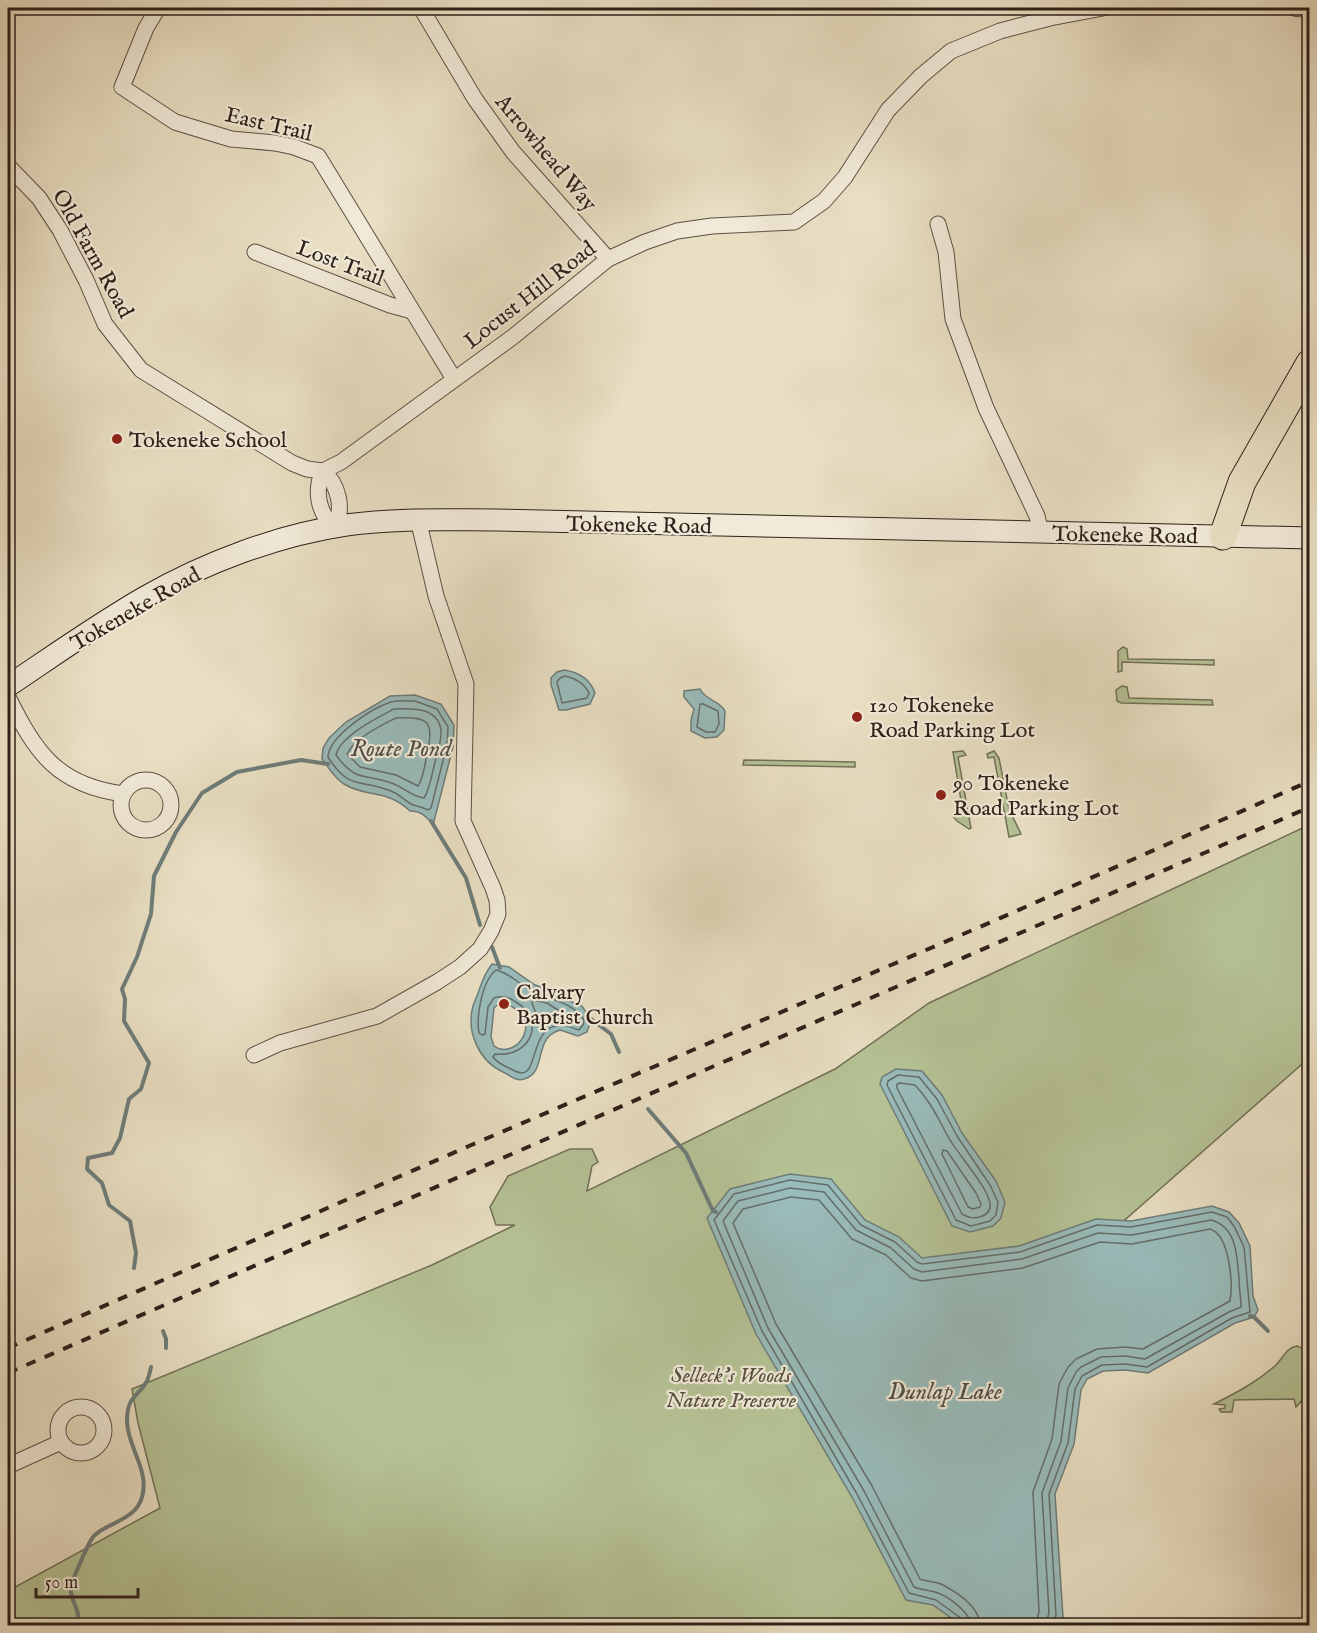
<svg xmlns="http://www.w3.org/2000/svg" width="1317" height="1633" font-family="'IM FELL English',serif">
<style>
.green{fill:#b5c295;stroke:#727158;stroke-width:1.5}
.water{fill:#99bbba;stroke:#6e7d7a;stroke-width:1.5;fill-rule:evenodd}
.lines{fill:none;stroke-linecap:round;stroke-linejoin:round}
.shore{stroke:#646e6a;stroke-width:1.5}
.stream{stroke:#6e7d7a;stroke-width:4}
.minor-casing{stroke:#5d5044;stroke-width:17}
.secondary-casing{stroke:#2e201a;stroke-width:23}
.motorway-casing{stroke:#2e201a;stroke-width:29}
.minor{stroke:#f1ead8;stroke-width:15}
.secondary{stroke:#f1ead8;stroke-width:21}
.motorway{stroke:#e9dfc3;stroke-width:27}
.rail{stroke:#2e201a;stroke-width:4;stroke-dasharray:10 10;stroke-linecap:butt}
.poi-dot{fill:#8f2418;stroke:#f1ead8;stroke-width:2}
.labels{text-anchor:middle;stroke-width:4.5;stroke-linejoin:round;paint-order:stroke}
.street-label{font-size:22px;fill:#2e201a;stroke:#f1ead8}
.poi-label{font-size:22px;fill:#2e201a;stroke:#f1ead8;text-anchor:start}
.park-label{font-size:22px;font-style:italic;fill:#56513f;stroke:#f1ead8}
.water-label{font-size:24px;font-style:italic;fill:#4e4e4a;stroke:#f1ead8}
</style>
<rect width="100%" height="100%" fill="#e9dfc3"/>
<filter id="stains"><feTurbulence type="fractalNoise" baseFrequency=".00333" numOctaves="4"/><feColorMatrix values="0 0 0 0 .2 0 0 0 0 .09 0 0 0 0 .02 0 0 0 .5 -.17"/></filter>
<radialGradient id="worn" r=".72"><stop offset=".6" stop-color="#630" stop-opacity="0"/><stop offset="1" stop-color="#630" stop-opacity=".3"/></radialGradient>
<!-- green -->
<g class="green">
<path d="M1123,647L1127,649L1128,659L1214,660V665L1122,662V671L1118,672V651Z"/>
<path d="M1122,686L1127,687L1129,698L1212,700L1213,705L1121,703L1117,701L1116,690Z"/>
<path d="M963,751L966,755L958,757L971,828L969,829L957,821L953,816L963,812L953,752Z"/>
<path d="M994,751L999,758L1009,809L1021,834L1009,837L994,757L988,758L987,754Z"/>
<path d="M744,760L855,762V767L743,765Z"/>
<path d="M1309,825V1058L969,1357L994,1571L941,1625L8,1626V1591L160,1508L138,1423L132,1389L432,1265L515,1225H496L490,1207L508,1176L570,1149H592L598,1162L592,1166L587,1191L835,1069L929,1003Z"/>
<path d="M1297,1346L1302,1348C1306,1356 1307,1384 1305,1394C1304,1399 1300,1403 1296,1407L1294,1399L1234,1400L1232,1412H1221L1219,1409L1225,1408V1405L1214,1404C1236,1393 1257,1382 1276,1365C1283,1358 1287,1347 1297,1346Z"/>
</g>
<!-- water -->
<g class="water">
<path d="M564,670C578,672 590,679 595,693L590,704L566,710H559L551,685V678L557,672Z"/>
<path d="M700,689C706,701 719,700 725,711L724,730L717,737L705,738L691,731V720L694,709L684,697V691Z"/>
<path d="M415,695L441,704L454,725L453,747L433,825C426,816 421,811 410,811C386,788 366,798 344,784C335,779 328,767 322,759L323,748L329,738L346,722L390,696Z"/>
<path d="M492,964L509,967L535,985L553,991L565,999L582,1006L590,1018V1023L587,1032L578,1036L560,1030C532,1038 548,1073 524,1079C516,1082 510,1075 503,1072C479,1061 466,1032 473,1006C474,1002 477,997 478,993C482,982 484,974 492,964ZM501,1002C549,1017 516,1062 494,1046L491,1037L494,1008Z"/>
<path d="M896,1069L922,1071L942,1095L962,1133L996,1181L1005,1202L1001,1218L993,1226L970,1232L952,1226L880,1084L882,1077Z"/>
<path d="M790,1174L831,1179L865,1220L899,1237L922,1258L1019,1246L1096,1219L1131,1221L1212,1206L1229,1212L1239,1223L1250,1246L1253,1296L1258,1310L1254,1317L1235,1323L1148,1373L1125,1370L1103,1371L1087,1379L1081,1390L1074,1444L1055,1494L1063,1617L1058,1625H961L933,1605L906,1600L852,1497L756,1334L707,1218L730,1189Z"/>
</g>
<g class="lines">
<!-- shore -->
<g class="shore">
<path d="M565,676C575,678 585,684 589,693L587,698L562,703L557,682L560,678Z"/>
<path d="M415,701L437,709L448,727L447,745L431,808L428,810C423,807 415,806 411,804C404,800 399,794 391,791C360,778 350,792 328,757C329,736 372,708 391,702C398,700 408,701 415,701Z"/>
<path d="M700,704H703L718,711L719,724L715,732H706L697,727Z"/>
<path d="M394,709C411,708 438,707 441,730C442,741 437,752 435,762C432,774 430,789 424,798C413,797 406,789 394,784C366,772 358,785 336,755C340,736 377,718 394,709Z"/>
<path d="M396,718C428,716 435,721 427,753C425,764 424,777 418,786L396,775L360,767L347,754C355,738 380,726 396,718Z"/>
<path d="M496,970C512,974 518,984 532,991C548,999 575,1003 584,1020L583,1025L579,1030C571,1028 564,1023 555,1026C527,1034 540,1086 513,1070C505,1066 498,1064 493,1057L495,1054C530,1058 547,1021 516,1002C509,997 502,995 494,998L488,1007L485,1034L482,1035L479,1033C476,1016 482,981 496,970Z"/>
<path d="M533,1000L547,1003L561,1012L562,1015L540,1024L532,1003Z"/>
<path d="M898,1075L919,1077L937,1099L957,1136L990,1185L998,1202L996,1215L990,1221L971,1226L956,1220L887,1085L888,1081Z"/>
<path d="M900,1083L915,1085C932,1103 938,1119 950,1140C959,1155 989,1189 990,1204C991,1211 986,1215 980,1217C972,1219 968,1217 962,1214L897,1088V1084Z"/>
<path d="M943,1150L947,1151L976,1193L981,1204L980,1207L973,1209L968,1207L942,1154Z"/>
<path d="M964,1626L962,1619L936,1600L909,1593L857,1494L762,1331L714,1220L734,1194L790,1180L828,1185L861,1225L895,1242L917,1262L922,1264L1020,1252L1097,1225L1131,1227L1212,1212L1227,1217L1234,1226L1244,1247L1250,1312L1232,1318L1147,1367L1125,1364L1102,1365L1082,1376L1075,1389L1068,1443L1049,1494L1056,1615L1053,1626"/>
<path d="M971,1626C971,1613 949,1597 938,1593C930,1590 921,1590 914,1587L864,1491L768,1328L723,1221L738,1201L790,1188L824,1192L856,1230L891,1248L914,1269L922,1272L1022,1259L1098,1233L1132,1235L1211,1220C1237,1227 1237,1256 1239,1279C1239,1288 1241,1298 1241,1307L1229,1312L1145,1359L1125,1356L1101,1357L1081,1367L1076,1372L1068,1388L1061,1441L1042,1493L1049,1613L1045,1626"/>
<path d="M980,1626C980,1607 958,1593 943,1585C936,1581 927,1582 920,1579L872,1486L776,1324L733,1223L743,1209L791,1197L819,1200L852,1239L886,1255L911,1278L922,1281L1023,1268L1100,1242L1132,1244L1210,1229C1230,1235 1233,1284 1230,1301L1143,1349L1125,1347L1097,1349L1076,1359L1068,1367L1059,1384L1052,1439L1033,1492L1039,1611L1036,1626"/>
</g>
<!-- stream -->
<g class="stream">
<path d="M431,821L466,878L480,925"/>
<path d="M492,947L500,968"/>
<path d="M587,1016L611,1034L619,1052"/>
<path d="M648,1109L686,1153L713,1211L716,1212"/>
<path d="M134,1268L136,1253L130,1221L109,1205L102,1183L87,1169L88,1158L112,1153L120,1138L129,1099L141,1089L149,1063L124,1021L125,999L122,989L137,957L151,914L154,876L176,832L202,793L237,772L301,760L328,764"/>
<path d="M1250,1316L1254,1317L1268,1331"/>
<path d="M163,1331L166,1339V1348"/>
<path d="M74,1626L78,1622C81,1610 69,1600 71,1587C72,1580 87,1547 91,1540C101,1523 136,1522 142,1497C150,1471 127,1446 127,1421C127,1395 138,1398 147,1381C149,1377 150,1371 151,1367"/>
</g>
<defs>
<g id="minor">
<path d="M158,8L146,28L122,87L175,122L231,139L275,143L294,147L318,156L454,379"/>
<path d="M421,8L475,99L513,152L608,259"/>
<path d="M1294,8L1310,10"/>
<path d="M8,166L39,198L60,230L86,280L105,324L141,370L292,463L307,469L323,471C338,484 345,509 334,527C318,513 314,490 323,471"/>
<path d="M938,224L946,252L953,319L986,408L1037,516L1041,533"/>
<path d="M255,252L390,305L412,311"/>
<path d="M323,471L341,462L514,336L608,259L645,242L677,231L712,226L794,222L824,201L845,177L888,110L921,76L951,51L1000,31L1050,18L1103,8"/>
<path d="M8,697C36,753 57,785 123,794"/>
<circle cx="146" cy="805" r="25"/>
<path d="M254,1055L280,1043L377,1016L437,982L460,967L480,949L491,931L498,914L497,900L493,888L463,821L466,684L436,596L418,519"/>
<circle cx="81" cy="1430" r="23"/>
<path d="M8,1466L61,1442"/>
</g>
<path id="secondary" d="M8,686C53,656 98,624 145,597C204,563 278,535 346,525C396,518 446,520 496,520L1310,538"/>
<path id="motorway" d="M1223,536L1242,482L1310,363"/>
</defs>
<!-- minor casing -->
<use href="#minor" class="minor-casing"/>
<!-- secondary casing -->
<use href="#secondary" class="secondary-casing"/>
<!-- motorway casing -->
<use href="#motorway" class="motorway-casing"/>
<!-- minor -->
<use href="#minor" class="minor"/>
<!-- secondary -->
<use href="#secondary" class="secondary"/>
<!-- motorway -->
<use href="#motorway" class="motorway"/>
<!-- rail -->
<g class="rail">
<path d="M8,1348L469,1146L996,920L1310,781"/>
<path d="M8,1373L1310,807"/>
</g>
</g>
<!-- markers -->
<g class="poi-dot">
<circle cx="117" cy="439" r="6"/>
<circle cx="857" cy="717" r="6"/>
<circle cx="941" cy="795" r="6"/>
<circle cx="504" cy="1004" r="6"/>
</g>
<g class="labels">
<!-- street labels -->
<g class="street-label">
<text transform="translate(269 123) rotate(13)" y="8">East Trail</text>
<text transform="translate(547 152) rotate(50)" y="8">Arrowhead Way</text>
<text transform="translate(94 253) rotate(61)" y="8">Old Farm Road</text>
<text transform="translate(341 262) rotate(21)" y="8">Lost Trail</text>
<text transform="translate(529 294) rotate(-38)" y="8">Locust Hill Road</text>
<text transform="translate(639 524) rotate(1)" y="8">Tokeneke Road</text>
<text transform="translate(1125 534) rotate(1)" y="8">Tokeneke Road</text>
<text transform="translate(135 608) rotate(-30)" y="8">Tokeneke Road</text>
</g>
<!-- poi labels -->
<g class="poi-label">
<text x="129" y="447">Tokeneke School</text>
<text x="869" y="712">120 Tokeneke<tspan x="869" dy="25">Road Parking Lot</tspan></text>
<text x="953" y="790">90 Tokeneke<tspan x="953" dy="25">Road Parking Lot</tspan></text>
<text x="516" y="999">Calvary<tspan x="516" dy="25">Baptist Church</tspan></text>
</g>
<!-- park labels -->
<g class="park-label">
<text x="731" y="1382">Selleck's Woods<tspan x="731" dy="25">Nature Preserve</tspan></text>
</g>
<!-- water labels -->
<g class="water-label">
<text x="401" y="756">Route Pond</text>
<text x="945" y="1399">Dunlap Lake</text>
</g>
</g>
<!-- margin -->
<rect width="1317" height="1633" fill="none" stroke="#e9dfc3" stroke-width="30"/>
<rect x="9" y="9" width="1299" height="1615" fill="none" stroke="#2e201a" stroke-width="3"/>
<rect x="15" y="15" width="1287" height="1603" fill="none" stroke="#2e201a" stroke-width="1.5"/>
<!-- scale -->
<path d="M36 1588v9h102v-9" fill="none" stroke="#2e201a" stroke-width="3"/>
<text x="45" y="1588" font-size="18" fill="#2e201a" stroke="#f1ead8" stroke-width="4.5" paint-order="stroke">50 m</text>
<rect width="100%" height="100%" filter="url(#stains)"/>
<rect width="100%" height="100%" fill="url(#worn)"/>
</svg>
